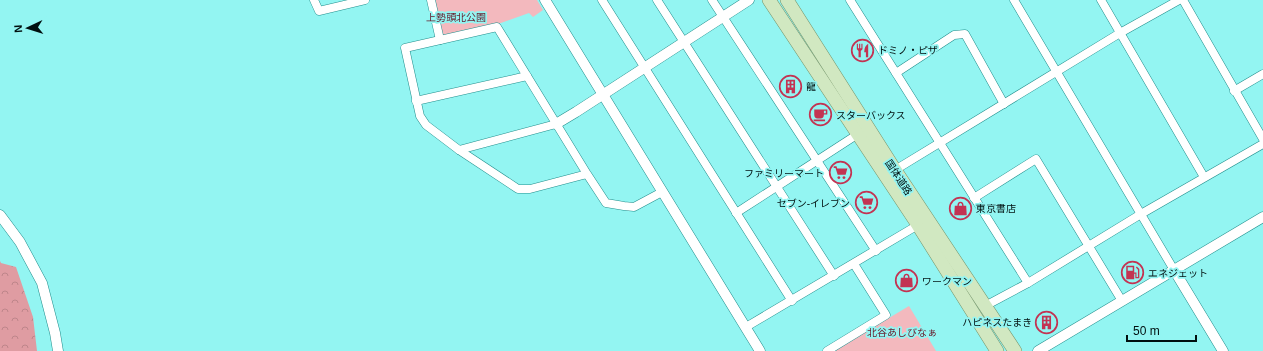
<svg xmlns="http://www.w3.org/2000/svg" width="1263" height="351" font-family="Arial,'Noto Sans JP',sans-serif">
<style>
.forest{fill:url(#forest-crowns)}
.green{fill:#f3b9be}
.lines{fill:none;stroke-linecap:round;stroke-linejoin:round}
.minor-casing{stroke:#228f8d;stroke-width:9}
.tertiary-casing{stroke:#228f8d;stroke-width:11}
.primary-casing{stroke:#749268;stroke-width:14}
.minor{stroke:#fff;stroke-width:8}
.tertiary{stroke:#fff;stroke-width:10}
.primary{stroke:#d1e8c1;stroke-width:13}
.labels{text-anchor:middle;stroke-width:3.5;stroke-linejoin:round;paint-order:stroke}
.park-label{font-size:10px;fill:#691b2b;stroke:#93f5f2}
.poi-label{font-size:10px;fill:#000f0f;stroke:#93f5f2;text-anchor:start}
.street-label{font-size:10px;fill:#000f0f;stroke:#93f5f2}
</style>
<defs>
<pattern id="forest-crowns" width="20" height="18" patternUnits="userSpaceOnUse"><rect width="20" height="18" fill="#df9ca2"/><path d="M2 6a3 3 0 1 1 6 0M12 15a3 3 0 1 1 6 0" fill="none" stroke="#be858a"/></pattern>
</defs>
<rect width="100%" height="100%" fill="#93f5f2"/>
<!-- forest -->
<path class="forest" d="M0,261L1,263L16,267L33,317L37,351H0Z"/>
<!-- green -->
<g class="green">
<path d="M434,0H537L543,10L533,17L529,13L498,24L442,37Z"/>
<path d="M909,306L936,351H834Z"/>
</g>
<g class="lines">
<defs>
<g id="minor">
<path d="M314,0L319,11L365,0"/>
<path d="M431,0L440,40"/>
<path d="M602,0L792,301"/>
<path d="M657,0L834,276"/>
<path d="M712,0L876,251"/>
<path d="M850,0L1028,283"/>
<path d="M1014,0L1174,270"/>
<path d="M1101,0L1204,177"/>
<path d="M1183,0L1263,139"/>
<path d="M896,73L954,35L965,34L1004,104"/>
<path d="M1234,91L1263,74"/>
<path d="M416,101L527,76"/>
<path d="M459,150L556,124"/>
<path d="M895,170L1120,33L1179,0"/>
<path d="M587,174L530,189H518L459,150L426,125L420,116L405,48L497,27L587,174L606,203L624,206L634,207L662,192"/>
<path d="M974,198L1036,159L1122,301"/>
<path d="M736,213L858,134"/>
<path d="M985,306L1028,283L1141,214L1263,144"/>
<path d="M746,327L918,225"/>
<path d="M827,351L886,315L854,264"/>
</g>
<g id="tertiary">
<path d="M545,0L760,351"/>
<path d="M556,124L576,112L749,0"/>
<path d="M0,215L20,242L42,283L55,333L58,351"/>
<path d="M1174,270L1223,351"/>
<path d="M1038,351L1263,217"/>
</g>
<g id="primary">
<path d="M769,0L918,225L997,351"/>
<path d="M787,0L895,170L1015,351"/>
</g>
</defs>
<!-- minor casing -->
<use href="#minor" class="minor-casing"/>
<!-- tertiary casing -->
<use href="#tertiary" class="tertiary-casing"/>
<!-- primary casing -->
<use href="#primary" class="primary-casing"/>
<!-- minor -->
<use href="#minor" class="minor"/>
<!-- tertiary -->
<use href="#tertiary" class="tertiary"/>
<!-- primary -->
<use href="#primary" class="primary"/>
</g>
<!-- icons -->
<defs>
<symbol id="restaurant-ring" viewBox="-11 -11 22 22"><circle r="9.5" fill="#93f5f2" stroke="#c33352" stroke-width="1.5"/><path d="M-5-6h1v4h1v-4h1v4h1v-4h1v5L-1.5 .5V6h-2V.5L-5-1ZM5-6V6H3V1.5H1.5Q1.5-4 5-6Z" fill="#c33352"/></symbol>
<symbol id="building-ring" viewBox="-11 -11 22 22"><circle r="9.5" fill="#93f5f2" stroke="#c33352" stroke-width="1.5"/><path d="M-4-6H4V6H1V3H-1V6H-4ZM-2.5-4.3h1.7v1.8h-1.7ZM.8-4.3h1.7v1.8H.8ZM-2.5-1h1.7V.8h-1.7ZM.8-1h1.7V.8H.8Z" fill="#c33352"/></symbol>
<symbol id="cafe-ring" viewBox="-11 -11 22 22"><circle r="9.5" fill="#93f5f2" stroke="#c33352" stroke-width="1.5"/><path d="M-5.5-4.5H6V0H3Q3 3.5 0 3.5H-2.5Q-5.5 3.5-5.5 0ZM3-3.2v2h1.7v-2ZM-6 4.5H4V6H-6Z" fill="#c33352"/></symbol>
<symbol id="supermarket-ring" viewBox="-11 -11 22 22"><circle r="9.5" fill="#93f5f2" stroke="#c33352" stroke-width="1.5"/><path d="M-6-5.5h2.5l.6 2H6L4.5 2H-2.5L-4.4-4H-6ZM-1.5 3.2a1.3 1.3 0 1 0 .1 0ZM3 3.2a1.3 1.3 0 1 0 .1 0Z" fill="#c33352"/></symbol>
<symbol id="shop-ring" viewBox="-11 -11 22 22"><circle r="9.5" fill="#93f5f2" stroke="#c33352" stroke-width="1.5"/><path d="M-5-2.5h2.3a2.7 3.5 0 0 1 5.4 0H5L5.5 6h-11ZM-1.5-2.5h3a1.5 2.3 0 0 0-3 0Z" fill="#c33352"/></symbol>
<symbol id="fuel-ring" viewBox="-11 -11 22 22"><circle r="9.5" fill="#93f5f2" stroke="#c33352" stroke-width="1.5"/><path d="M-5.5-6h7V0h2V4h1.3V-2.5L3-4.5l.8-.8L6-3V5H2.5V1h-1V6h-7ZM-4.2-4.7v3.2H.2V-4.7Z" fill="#c33352"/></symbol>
</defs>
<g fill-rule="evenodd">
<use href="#restaurant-ring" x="850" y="38" width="25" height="25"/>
<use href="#building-ring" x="778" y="74" width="25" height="25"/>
<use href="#cafe-ring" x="808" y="102" width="25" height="25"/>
<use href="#supermarket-ring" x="828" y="160" width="25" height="25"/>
<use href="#supermarket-ring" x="854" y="190" width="25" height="25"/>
<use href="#shop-ring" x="948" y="196" width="25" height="25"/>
<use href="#fuel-ring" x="1120" y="260" width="25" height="25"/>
<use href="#shop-ring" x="894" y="268" width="25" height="25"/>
<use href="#building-ring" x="1034" y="310" width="25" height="25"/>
</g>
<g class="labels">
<!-- park labels -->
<g class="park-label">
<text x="456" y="21">上勢頭北公園</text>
<text x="902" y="336">北谷あしびなぁ</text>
</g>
<!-- poi labels -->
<g class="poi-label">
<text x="878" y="54">ドミノ・ピザ</text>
<text x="806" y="90">龍</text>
<text x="836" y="119">スターバックス</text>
<text x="824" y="177" text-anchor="end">ファミリーマート</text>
<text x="850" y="207" text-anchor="end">セブン-イレブン</text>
<text x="976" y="212">東京書店</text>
<text x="1148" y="277">エネジェット</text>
<text x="922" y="285">ワークマン</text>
<text x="1032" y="326" text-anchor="end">ハピネスたまき</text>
</g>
<!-- street labels -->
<g class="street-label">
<text transform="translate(899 177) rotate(57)" y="4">国体道路</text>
</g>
</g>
<!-- north arrow -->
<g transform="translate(28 28) rotate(266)" stroke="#93f5f2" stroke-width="3" paint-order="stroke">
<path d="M0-3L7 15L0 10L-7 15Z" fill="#000f0f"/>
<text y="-6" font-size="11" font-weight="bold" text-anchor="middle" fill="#000f0f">N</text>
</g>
<!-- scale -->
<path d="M1127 335v6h69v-6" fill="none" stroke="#000f0f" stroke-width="2"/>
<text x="1133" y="335" font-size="12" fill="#000f0f" stroke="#93f5f2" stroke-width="3" paint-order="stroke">50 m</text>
</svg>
